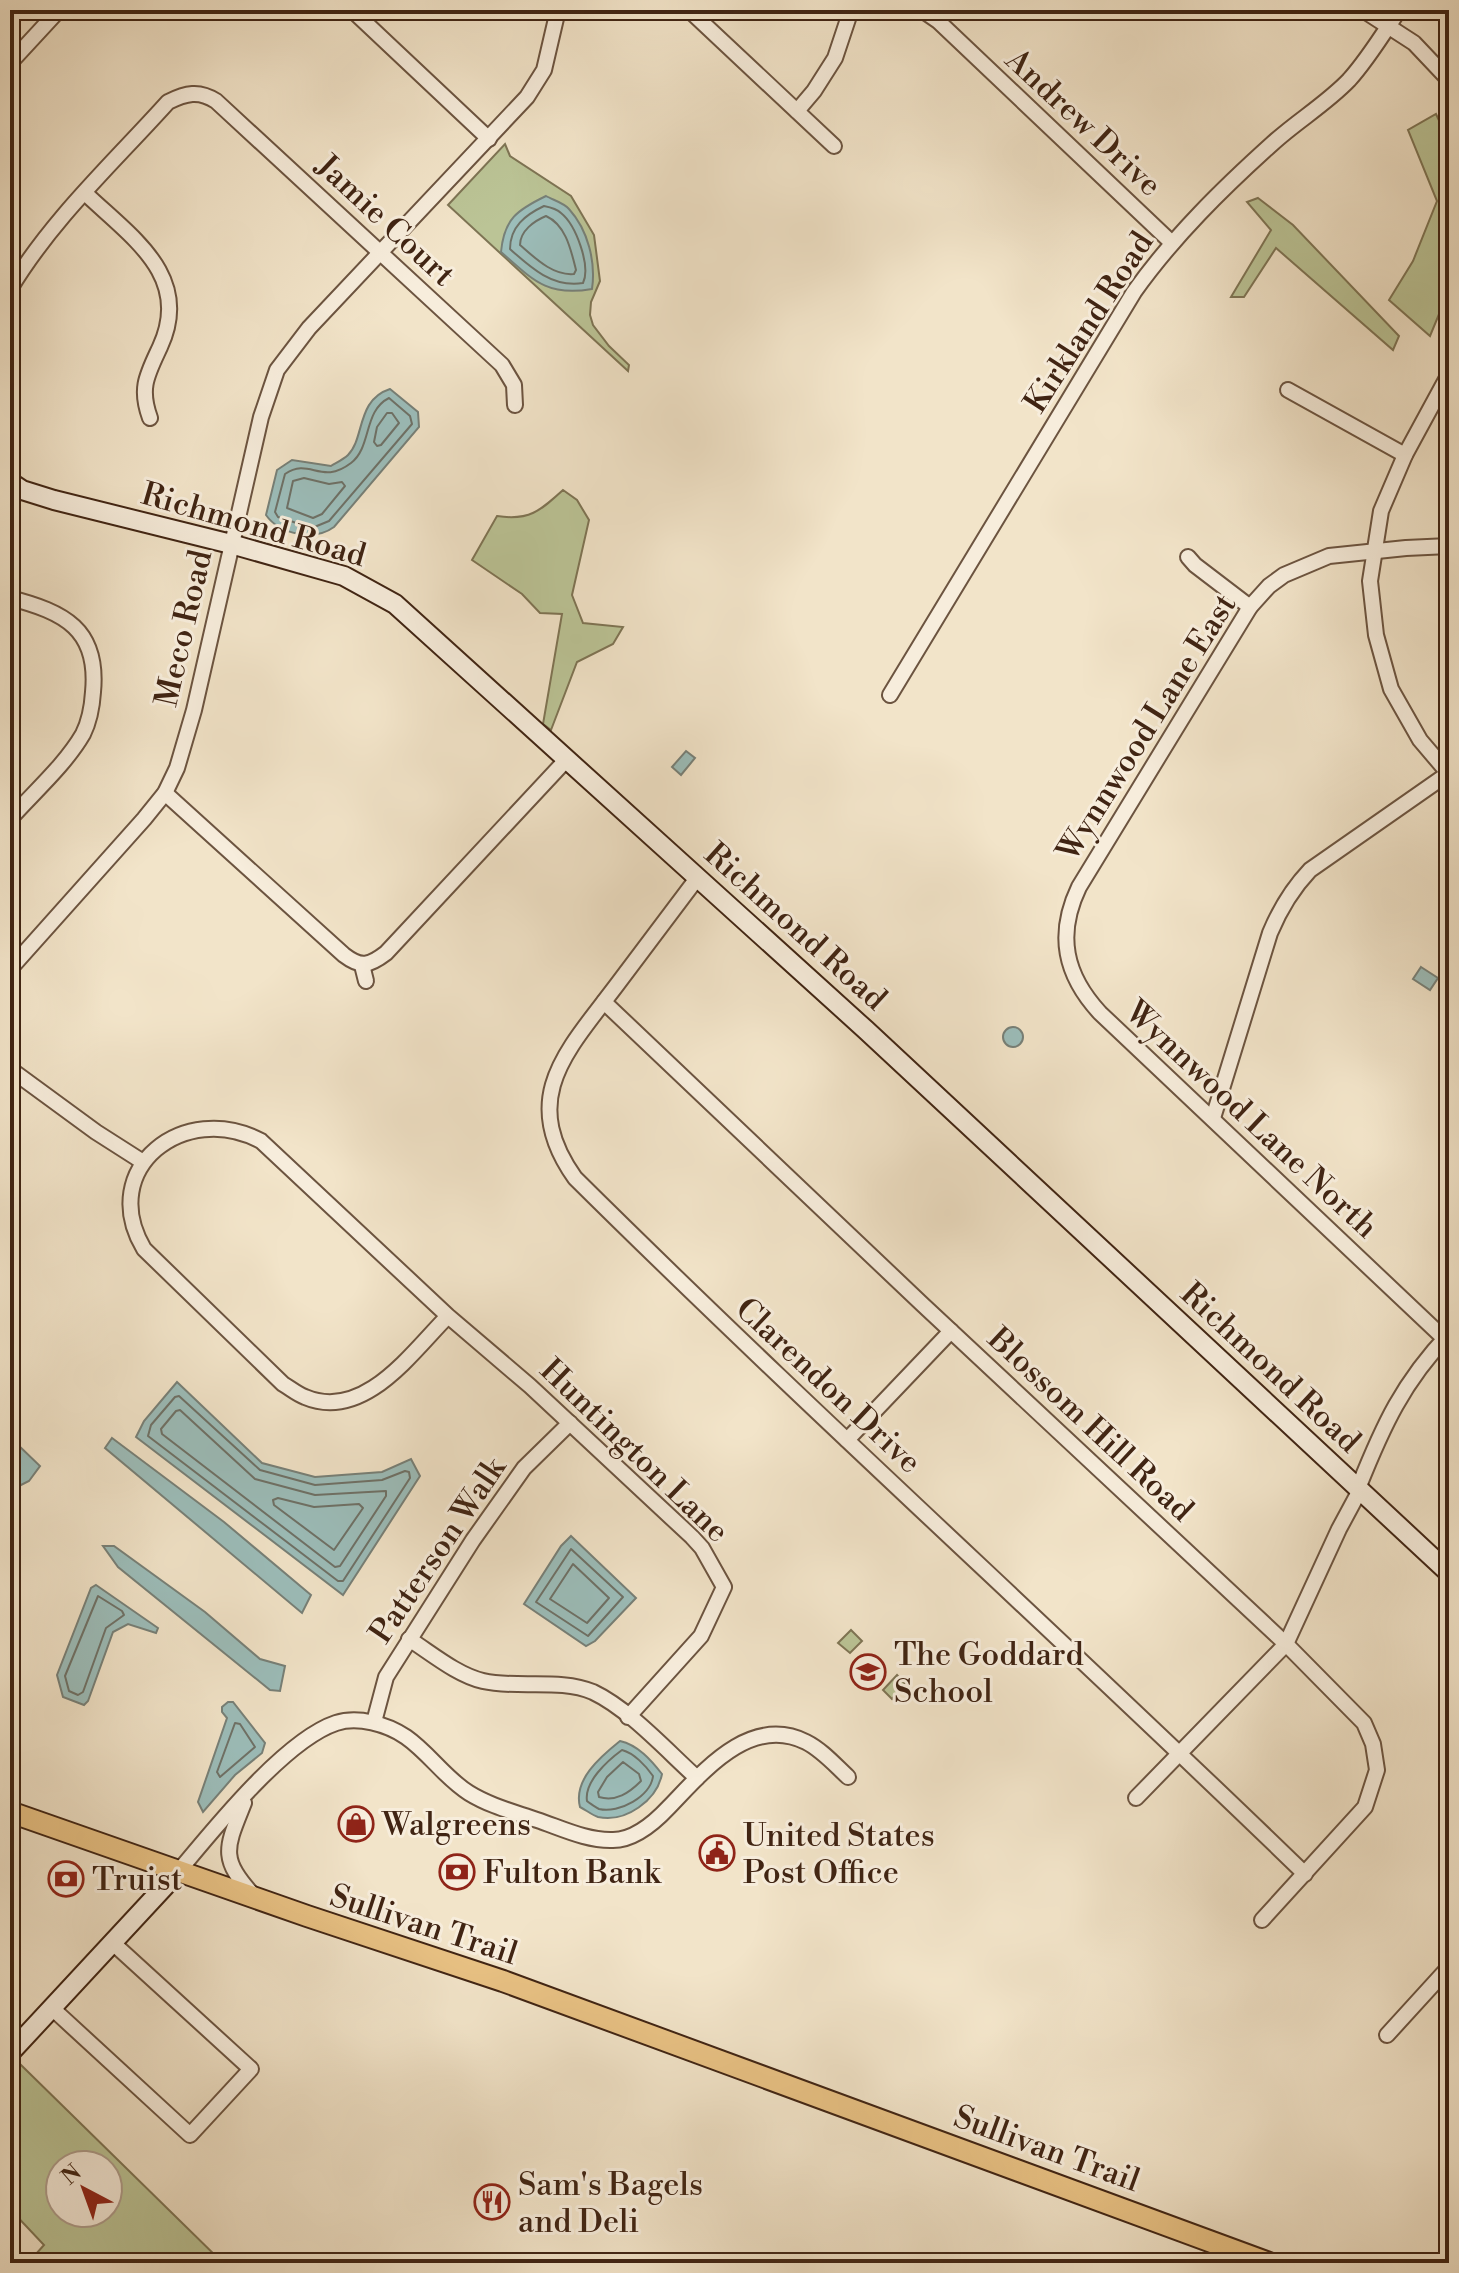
<svg xmlns="http://www.w3.org/2000/svg" width="1459" height="2273" font-family="'Libre Bodoni',serif">
<style>
.green{fill:#bbc496;stroke:#7e7454;stroke-width:2;fill-rule:evenodd}
.water{fill:#9cbebb;stroke:#778078;stroke-width:2}
.lines{fill:none;stroke-linecap:round;stroke-linejoin:round}
.shore{stroke:#6e7167;stroke-width:2}
.street-casing{stroke:#6c5440;stroke-width:18}
.secondary-casing{stroke:#402413;stroke-width:22}
.primary-casing{stroke:#402413;stroke-width:24}
.street{stroke:#f7eddc;stroke-width:14}
.secondary{stroke:#f7eddc;stroke-width:18}
.primary{stroke:#e9c284;stroke-width:20}
.labels{text-anchor:middle;stroke-width:6;stroke-linejoin:round;paint-order:stroke}
.street-label{font-size:32px;fill:#402413;stroke:#f7eddc}
.poi-label{font-size:32px;fill:#402413;stroke:#f7eddc;text-anchor:start}
</style>
<rect width="100%" height="100%" fill="#f2e4c9"/>
<filter id="stains"><feTurbulence type="fractalNoise" baseFrequency=".0025" numOctaves="4"/><feColorMatrix values="0 0 0 0 .2 0 0 0 0 .09 0 0 0 0 .02 0 0 0 .5 -.17"/></filter>
<radialGradient id="worn" r=".72"><stop offset=".6" stop-color="#630" stop-opacity="0"/><stop offset="1" stop-color="#630" stop-opacity=".3"/></radialGradient>
<!-- green -->
<g class="green">
<path d="M1436,114L1449,142V290L1430,336L1389,300L1413,261L1437,201L1408,130Z"/>
<path d="M505,144L510,156L571,196L594,235L600,281L591,302L590,315L593,325L609,346L629,365L628,371L448,205Z"/>
<path d="M1258,198L1293,225L1399,336L1393,350L1276,248L1244,297H1231L1271,230L1247,202Z"/>
<path d="M563,490L577,500L589,520L572,595L583,623L623,627L613,644L577,662L551,730L543,724L562,614L540,613L522,594L472,560L497,516C529,521 540,511 563,490Z"/>
<path d="M851,1630L862,1641L850,1653L838,1643Z"/>
<path d="M897,1675L905,1684L892,1699L883,1690Z"/>
<path d="M20,2064L223,2263H28L44,2245L10,2209V2074ZM108,2165V2213H60V2165Z"/>
</g>
<!-- water -->
<g class="water">
<path d="M546,196C553,200 564,203 569,209C588,230 596,262 592,289C547,297 533,280 501,252C504,219 517,210 546,196Z"/>
<path d="M390,389L418,412L419,427L334,527C315,541 280,535 266,515L277,470L292,460L331,466C336,463 344,459 348,455C365,438 356,400 390,389Z"/>
<path d="M686,751L695,758L681,775L672,767Z"/>
<path d="M1421,967L1438,978L1430,990L1413,979Z"/>
<circle cx="1013" cy="1037" r="10"/>
<path d="M177,1382L262,1463L315,1477L382,1472L411,1459L420,1476L343,1595L136,1437L144,1421Z"/>
<path d="M112,1438L224,1522L311,1595L302,1613L105,1448Z"/>
<path d="M15,1442L40,1466L29,1481L21,1485L10,1477V1446Z"/>
<path d="M571,1536L636,1598L595,1641L586,1646L524,1604L561,1546Z"/>
<path d="M103,1546H114L205,1612L260,1659L285,1666L280,1691L270,1690L118,1567Z"/>
<path d="M96,1585L158,1628L156,1633L128,1624L113,1632L88,1701L84,1705L63,1697L57,1675L91,1588Z"/>
<path d="M228,1702H233L265,1743L262,1753L235,1775L203,1812L198,1802L227,1718L222,1712V1707Z"/>
<path d="M620,1741C638,1745 651,1760 662,1774C657,1800 626,1823 598,1817C592,1815 586,1810 580,1807C573,1780 600,1757 620,1741Z"/>
</g>
<g class="lines">
<!-- shore -->
<g class="shore">
<path d="M544,206C549,207 557,209 561,213C576,225 591,266 583,283C553,288 531,268 510,249C510,227 525,215 544,206Z"/>
<path d="M546,216C566,225 571,250 576,270L574,274C553,276 535,258 520,245C520,231 534,221 546,216Z"/>
<path d="M389,398L410,416L412,424L329,521L312,528L278,517L275,512L285,474C310,457 321,486 351,463C372,447 363,411 389,398Z"/>
<path d="M387,413H392L399,423L381,445L377,446L374,442L377,427Z"/>
<path d="M304,478L329,484L342,482L345,486L322,514L313,518L287,508L293,481Z"/>
<path d="M179,1396L260,1470L315,1485L382,1480L405,1471L409,1472L410,1478L343,1581H338L148,1436L151,1425L175,1397Z"/>
<path d="M180,1410L255,1479L315,1495L386,1491V1496L340,1566L335,1567L162,1434L161,1429L176,1411Z"/>
<path d="M278,1498L314,1507L359,1504L363,1508L334,1550L274,1505L273,1500Z"/>
<path d="M571,1549L623,1597L588,1636L536,1602Z"/>
<path d="M573,1564L609,1598L587,1623L550,1599Z"/>
<path d="M98,1596L122,1611L124,1615L106,1628L83,1692L78,1695L69,1691L65,1676Z"/>
<path d="M235,1723L240,1724L255,1747L220,1777L217,1772Z"/>
<path d="M622,1750C634,1753 646,1766 653,1776C651,1796 619,1814 599,1809C597,1808 589,1803 587,1801C584,1782 607,1761 622,1750Z"/>
<path d="M623,1762L639,1774L641,1781C629,1793 616,1802 599,1797L598,1792L607,1777Z"/>
</g>
<defs>
<g id="street">
<path d="M352,10L489,139"/>
<path d="M689,10L834,146"/>
<path d="M922,10L938,21L1172,243"/>
<path d="M1363,10L1414,43L1449,80"/>
<path d="M10,63L59,10"/>
<path d="M797,111L814,91L835,58L851,10"/>
<path d="M85,193C131,237 193,276 160,347C147,375 139,388 150,418"/>
<path d="M10,289C52,219 114,162 168,102C186,93 199,90 216,101L502,365L514,385L515,405"/>
<path d="M1449,374L1405,455L1381,511L1370,581L1376,635L1391,689L1420,740L1449,774"/>
<path d="M1288,390L1405,455"/>
<path d="M1449,546L1406,548L1329,556L1284,575L1269,586L1250,607L1079,887C1056,935 1065,975 1100,1013L1449,1343"/>
<path d="M1188,557L1195,565L1250,607"/>
<path d="M10,598C64,612 99,629 93,692C92,708 90,720 83,734C65,765 34,792 10,819"/>
<path d="M890,695L1134,292C1173,237 1223,188 1273,143C1297,121 1326,104 1349,80C1368,59 1383,34 1399,10"/>
<path d="M165,793L344,955C361,968 369,966 386,953L567,759"/>
<path d="M698,877C670,914 643,950 616,986C567,1051 518,1098 575,1178C814,1415 1064,1640 1305,1874"/>
<path d="M362,965L366,981"/>
<path d="M10,969L144,819L165,793L177,768L194,710L261,417L277,370L309,328L527,97L544,70L558,10"/>
<path d="M604,1002L922,1304L1286,1644L1364,1723L1373,1744L1377,1770L1365,1807L1262,1920"/>
<path d="M10,1069L96,1132L143,1162"/>
<path d="M1213,1118L1270,933C1280,909 1292,889 1310,870L1449,773"/>
<path d="M448,1316C412,1352 364,1422 305,1397C297,1394 290,1388 283,1384L144,1249C96,1168 185,1100 261,1141L448,1316L530,1386L692,1537L702,1548L724,1587L701,1636L628,1717"/>
<path d="M847,1440L951,1331"/>
<path d="M409,1639C431,1653 457,1675 483,1681C518,1689 560,1678 593,1692C629,1709 667,1751 697,1778"/>
<path d="M374,1722L386,1677L473,1540L524,1468L570,1423"/>
<path d="M1136,1798L1286,1644L1339,1529L1360,1490L1359,1486C1383,1426 1403,1382 1449,1334"/>
<path d="M244,1803C226,1848 219,1858 254,1896"/>
<path d="M178,1872C214,1829 285,1740 336,1723C358,1716 387,1724 406,1737C429,1753 445,1778 469,1793C490,1806 514,1812 537,1820C561,1828 587,1841 613,1840C634,1840 655,1822 669,1807C703,1772 750,1714 806,1742C822,1750 835,1765 848,1777"/>
<path d="M53,2009L190,2135L251,2069L114,1944"/>
<path d="M1387,2035L1449,1967"/>
</g>
<g id="secondary">
<path d="M10,482L22,490L54,500L231,544L344,576L395,604L866,1030L1449,1573"/>
<path d="M10,2053L178,1872"/>
</g>
<path id="primary" d="M10,1812L307,1916L503,1981L1269,2263"/>
</defs>
<!-- street casing -->
<use href="#street" class="street-casing"/>
<!-- secondary casing -->
<use href="#secondary" class="secondary-casing"/>
<!-- primary casing -->
<use href="#primary" class="primary-casing"/>
<!-- street -->
<use href="#street" class="street"/>
<!-- secondary -->
<use href="#secondary" class="secondary"/>
<!-- primary -->
<use href="#primary" class="primary"/>
</g>
<!-- icons -->
<defs>
<symbol id="school-ring" viewBox="-11 -11 22 22"><circle r="9.5" fill="#f7eddc" stroke="#8f2418" stroke-width="1.5"/><path d="M0-5L7-2L0 1L-7-2ZM-4 1L0 2.5L4 1V4Q0 6-4 4Z" fill="#8f2418"/></symbol>
<symbol id="shop-ring" viewBox="-11 -11 22 22"><circle r="9.5" fill="#f7eddc" stroke="#8f2418" stroke-width="1.5"/><path d="M-5-2.5h2.3a2.7 3.5 0 0 1 5.4 0H5L5.5 6h-11ZM-1.5-2.5h3a1.5 2.3 0 0 0-3 0Z" fill="#8f2418"/></symbol>
<symbol id="civic-ring" viewBox="-11 -11 22 22"><circle r="9.5" fill="#f7eddc" stroke="#8f2418" stroke-width="1.5"/><path d="M-.6-6.5H3V-4.5H.6V-3L4-1V1h2V6H-6V1h2V-1L-.6-3ZM-1.2 2.5V6h2.4V2.5Z" fill="#8f2418"/></symbol>
<symbol id="bank-ring" viewBox="-11 -11 22 22"><circle r="9.5" fill="#f7eddc" stroke="#8f2418" stroke-width="1.5"/><path d="M-6-4H6V4H-6ZM0-2.3a2.3 2.3 0 1 0 0 4.6a2.3 2.3 0 1 0 0-4.6Z" fill="#8f2418"/></symbol>
<symbol id="restaurant-ring" viewBox="-11 -11 22 22"><circle r="9.5" fill="#f7eddc" stroke="#8f2418" stroke-width="1.5"/><path d="M-5-6h1v4h1v-4h1v4h1v-4h1v5L-1.5 .5V6h-2V.5L-5-1ZM5-6V6H3V1.5H1.5Q1.5-4 5-6Z" fill="#8f2418"/></symbol>
</defs>
<g fill-rule="evenodd">
<use href="#school-ring" x="848" y="1652" width="40" height="40"/>
<use href="#shop-ring" x="336" y="1804" width="40" height="40"/>
<use href="#civic-ring" x="697" y="1833" width="40" height="40"/>
<use href="#bank-ring" x="437" y="1852" width="40" height="40"/>
<use href="#bank-ring" x="46" y="1859" width="40" height="40"/>
<use href="#restaurant-ring" x="472" y="2182" width="40" height="40"/>
</g>
<g class="labels">
<!-- street labels -->
<g class="street-label">
<text transform="translate(1084 122) rotate(43)" y="11">Andrew Drive</text>
<text transform="translate(386 220) rotate(43)" y="11">Jamie Court</text>
<text transform="translate(1088 322) rotate(-57)" y="11">Kirkland Road</text>
<text transform="translate(254 524) rotate(16)" y="11">Richmond Road</text>
<text transform="translate(183 628) rotate(-77)" y="11">Meco Road</text>
<text transform="translate(1146 727) rotate(-58)" y="11">Wynnwood Lane East</text>
<text transform="translate(796 926) rotate(42)" y="11">Richmond Road</text>
<text transform="translate(1252 1119) rotate(43)" y="11">Wynnwood Lane North</text>
<text transform="translate(1271 1367) rotate(43)" y="11">Richmond Road</text>
<text transform="translate(829 1385) rotate(43)" y="11">Clarendon Drive</text>
<text transform="translate(1091 1424) rotate(43)" y="11">Blossom Hill Road</text>
<text transform="translate(635 1450) rotate(44)" y="11">Huntington Lane</text>
<text transform="translate(437 1550) rotate(-56)" y="11">Patterson Walk</text>
<text transform="translate(424 1924) rotate(18)" y="11">Sullivan Trail</text>
<text transform="translate(1047 2148) rotate(20)" y="11">Sullivan Trail</text>
</g>
<!-- poi labels -->
<g class="poi-label">
<text x="894" y="1665">The Goddard<tspan x="894" dy="37">School</tspan></text>
<text x="382" y="1835">Walgreens</text>
<text x="743" y="1846">United States<tspan x="743" dy="37">Post Office</tspan></text>
<text x="483" y="1883">Fulton Bank</text>
<text x="92" y="1890">Truist</text>
<text x="518" y="2195">Sam's Bagels<tspan x="518" dy="37">and Deli</tspan></text>
</g>
</g>
<!-- margin -->
<rect width="1459" height="2273" fill="none" stroke="#f2e4c9" stroke-width="40"/>
<rect x="12" y="12" width="1435" height="2249" fill="none" stroke="#402413" stroke-width="4"/>
<rect x="20" y="20" width="1419" height="2233" fill="none" stroke="#402413" stroke-width="2"/>
<!-- north arrow -->
<g transform="translate(84 2189) rotate(319)"><circle r="38" fill="#f7eddc" stroke="#ae9d8c" stroke-width="2"/>
<path d="M0-6L14 30L0 20L-14 30Z" fill="#8f2418"/>
<text y="-12" font-size="22" font-weight="bold" text-anchor="middle" fill="#402413">N</text>
</g>
<rect width="100%" height="100%" filter="url(#stains)"/>
<rect width="100%" height="100%" fill="url(#worn)"/>
</svg>
